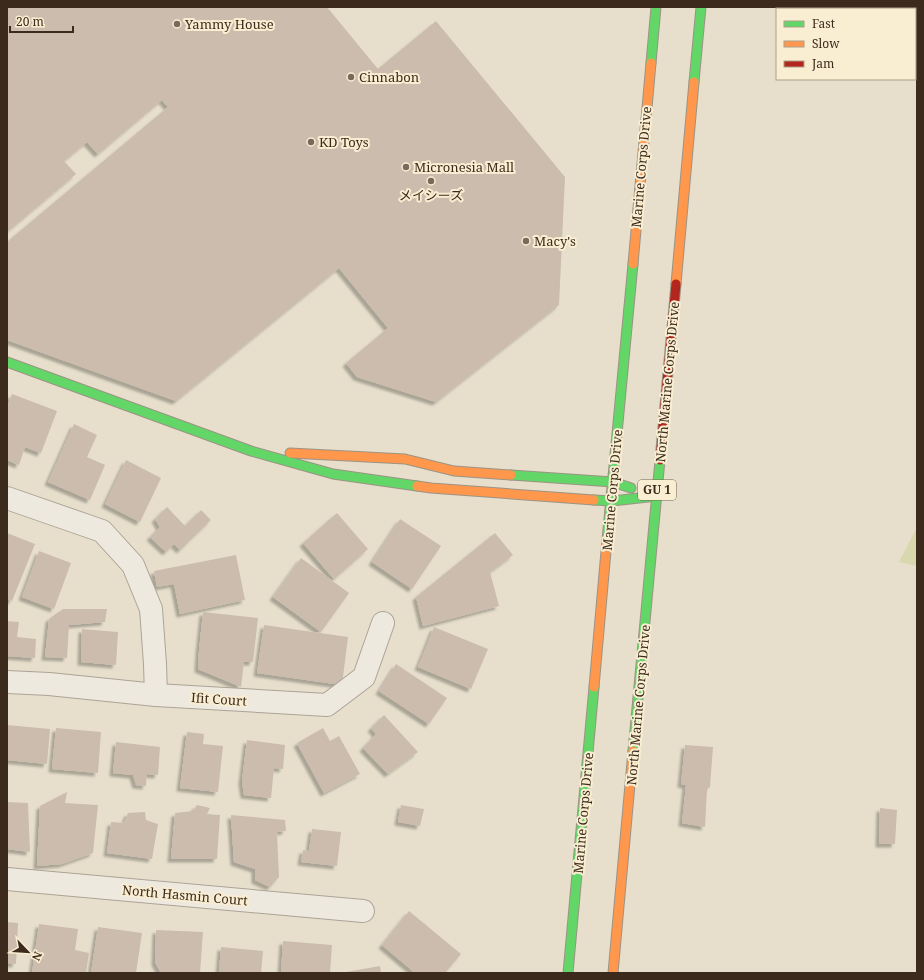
<svg xmlns="http://www.w3.org/2000/svg" width="924" height="980" font-family="'Noto Serif','Noto Sans JP',serif">
<style>
.green{fill:#d8d7ad}
.building{fill:#ccbcad;filter:url(#shadow)}
.lines{fill:none;stroke-linecap:round;stroke-linejoin:round}
.street-casing{stroke:#aca396;stroke-width:24}
.fast-casing{stroke:#9c9385;stroke-width:11}
.slow-casing{stroke:#9c9385;stroke-width:11}
.jam-casing{stroke:#9c9385;stroke-width:11}
.street{stroke:#eee9df;stroke-width:22}
.fast{stroke:#63d668;stroke-width:9}
.slow{stroke:#ff974d;stroke-width:9}
.jam{stroke:#b3261e;stroke-width:9}
.poi-dot{fill:#786a5a;stroke:#f9edd2;stroke-width:1.5}
.labels{text-anchor:middle;stroke-width:4;stroke-linejoin:round;paint-order:stroke}
.shield{fill:#f9edd2;stroke:#756553;stroke-width:1}
.shield-label{font-size:12px;font-weight:bold;fill:#3c2b1c}
.poi-label{font-size:13px;fill:#3c2b1c;stroke:#f9edd2;text-anchor:start}
.street-label{font-size:13px;fill:#3c2b1c;stroke:#f9edd2}
</style>
<defs>
<filter id="shadow"><feDropShadow dx="-3.5" dy="3.5" stdDeviation="1" flood-color="#0004"/></filter>
</defs>
<rect width="100%" height="100%" fill="#e7dfcc"/>
<!-- green -->
<path class="green" d="M917,527V566L899,562Z"/>
<!-- building -->
<g class="building">
<path d="M7,7H327L378,69L436,21L565,177L559,305L436,402L357,377L346,363L388,328L339,268L176,401L7,340V242L168,107L162,100L98,154L87,142L64,161L76,174L7,232Z"/>
<path d="M12,394L57,411L41,453L25,447L19,465L7,460V407Z"/>
<path d="M74,424L97,435L87,457L105,465L90,500L48,482Z"/>
<path d="M126,460L161,478L140,522L105,504Z"/>
<path d="M167,507L185,526L201,510L211,520L180,550L174,544L166,552L150,537L160,527L155,519Z"/>
<path d="M337,513L368,549L334,579L303,543Z"/>
<path d="M400,519L441,546L412,589L372,562Z"/>
<path d="M7,533L35,544L12,601L7,599Z"/>
<path d="M495,533L513,555L490,572L499,606L423,626L416,597Z"/>
<path d="M39,551L71,563L54,609L22,597Z"/>
<path d="M236,555L245,600L180,614L174,584L157,587L154,571Z"/>
<path d="M301,558L349,593L321,632L273,597Z"/>
<path d="M63,609H107L105,622L69,625L67,658L45,657L49,619Z"/>
<path d="M203,612L258,618L253,662H244L241,687L198,669L199,651Z"/>
<path d="M7,621L19,622L17,637L36,639L35,658L7,656Z"/>
<path d="M264,625L348,637L342,685L257,673Z"/>
<path d="M434,627L488,649L471,689L418,667Z"/>
<path d="M82,629L118,632L116,665L81,662Z"/>
<path d="M396,664L447,698L429,724L379,691Z"/>
<path d="M384,715L418,752L388,774L363,748L376,734L371,728Z"/>
<path d="M7,725L50,729L47,764L7,760Z"/>
<path d="M56,728L101,732L98,773L52,769Z"/>
<path d="M323,728L330,741L339,736L360,774L324,793L297,743Z"/>
<path d="M187,732L204,734L203,744L223,746L218,792L180,788Z"/>
<path d="M247,740L285,745L283,769L274,768L271,798L244,795L242,781Z"/>
<path d="M116,742L160,747L158,775L147,774L146,786L136,785L133,775L113,773Z"/>
<path d="M685,745L713,747L710,787L707,789L705,827L682,823L686,785L681,784Z"/>
<path d="M67,792L65,803L98,805L93,853L62,864L37,866L40,806Z"/>
<path d="M7,802L28,803L30,852L7,849Z"/>
<path d="M197,805L210,808L207,814L220,815L217,859H171L175,813L193,811Z"/>
<path d="M401,805L424,809L420,826L398,822Z"/>
<path d="M880,808L897,810L895,844H879Z"/>
<path d="M145,812L146,820L158,824L152,859L107,853L111,822L124,823L128,813Z"/>
<path d="M231,815L285,820L286,831L277,832L279,877L270,887L255,880V869L234,862Z"/>
<path d="M312,829L341,832L337,866L301,862L303,850L309,851Z"/>
<path d="M409,911L461,954L445,973H415L382,945Z"/>
<path d="M7,922L18,923L16,964L7,963Z"/>
<path d="M39,924L78,929L75,950L89,953L86,973H32Z"/>
<path d="M98,927L142,933L136,973H91Z"/>
<path d="M156,930L203,932L200,973H161L155,962Z"/>
<path d="M283,941L332,945L330,973H281Z"/>
<path d="M221,947L263,951L261,973H219Z"/>
<path d="M380,966L381,973H346V972Z"/>
</g>
<g class="lines">
<defs>
<g id="street">
<path d="M7,498L102,531L133,565L151,609L155,664L156,695"/>
<path d="M7,682L49,684L156,695L327,705L364,677L383,623"/>
<path d="M7,879L363,911"/>
</g>
<g id="fast">
<path d="M651,63L656,7"/>
<path d="M694,82L701,7"/>
<path d="M7,362L251,451L333,474L417,486"/>
<path d="M511,475L613,482L631,488"/>
<path d="M594,500L612,501L657,496"/>
<path d="M607,540L633,264"/>
<path d="M633,751L660,460"/>
<path d="M568,973L594,687"/>
</g>
<g id="slow">
<path d="M633,264L651,63"/>
<path d="M676,284L694,82"/>
<path d="M290,453L405,459L454,471L511,475"/>
<path d="M417,486L431,488L594,500"/>
<path d="M594,687L607,540"/>
<path d="M613,973L633,751"/>
</g>
<path id="jam" d="M660,460L676,284"/>
</defs>
<!-- street casing -->
<use href="#street" class="street-casing"/>
<!-- fast casing -->
<use href="#fast" class="fast-casing"/>
<!-- slow casing -->
<use href="#slow" class="slow-casing"/>
<!-- jam casing -->
<use href="#jam" class="jam-casing"/>
<!-- street -->
<use href="#street" class="street"/>
<!-- fast -->
<use href="#fast" class="fast"/>
<!-- slow -->
<use href="#slow" class="slow"/>
<!-- jam -->
<use href="#jam" class="jam"/>
</g>
<!-- markers -->
<g class="poi-dot">
<circle cx="177" cy="24" r="4"/>
<circle cx="351" cy="77" r="4"/>
<circle cx="311" cy="142" r="4"/>
<circle cx="406" cy="167" r="4"/>
<circle cx="431" cy="181" r="4"/>
<circle cx="526" cy="241" r="4"/>
</g>
<g class="labels">
<!-- shield labels -->
<rect class="shield" x="638" y="480" width="38" height="20" rx="3"/>
<g class="shield-label">
<text x="657" y="494">GU 1</text>
</g>
<!-- poi labels -->
<g class="poi-label">
<text x="185" y="29">Yammy House</text>
<text x="359" y="82">Cinnabon</text>
<text x="319" y="147">KD Toys</text>
<text x="414" y="172">Micronesia Mall</text>
<text x="431" y="200" text-anchor="middle">メイシーズ</text>
<text x="534" y="246">Macy's</text>
</g>
<!-- street labels -->
<g class="street-label">
<text transform="translate(641 167) rotate(-85)" y="5">Marine Corps Drive</text>
<text transform="translate(667 382) rotate(-85)" y="5">North Marine Corps Drive</text>
<text transform="translate(612 490) rotate(-85)" y="5">Marine Corps Drive</text>
<text transform="translate(219 699) rotate(4)" y="5">Ifit Court</text>
<text transform="translate(638 705) rotate(-85)" y="5">North Marine Corps Drive</text>
<text transform="translate(583 813) rotate(-85)" y="5">Marine Corps Drive</text>
<text transform="translate(185 895) rotate(5)" y="5">North Hasmin Court</text>
</g>
</g>
<!-- border -->
<rect width="924" height="980" fill="none" stroke="#3c2b1c" stroke-width="16"/>
<!-- legend -->
<rect x="776" y="8" width="140" height="72" fill="#f9edd2" stroke="#ad9f89"/>
<rect x="784" y="21" width="20" height="6" fill="#63d668" stroke="#ad9f89"/>
<text x="812" y="28" font-size="12" fill="#3c2b1c">Fast</text>
<rect x="784" y="41" width="20" height="6" fill="#ff974d" stroke="#ad9f89"/>
<text x="812" y="48" font-size="12" fill="#3c2b1c">Slow</text>
<rect x="784" y="61" width="20" height="6" fill="#b3261e" stroke="#ad9f89"/>
<text x="812" y="68" font-size="12" fill="#3c2b1c">Jam</text>
<!-- north arrow -->
<g transform="translate(28 952) rotate(115)" stroke="#f9edd2" stroke-width="3" paint-order="stroke">
<path d="M0-3L7 15L0 10L-7 15Z" fill="#3c2b1c"/>
<text y="-6" font-size="11" font-weight="bold" text-anchor="middle" fill="#3c2b1c">N</text>
</g>
<!-- scale -->
<path d="M10 26v6h63v-6" fill="none" stroke="#3c2b1c" stroke-width="2"/>
<text x="16" y="26" font-size="12" fill="#3c2b1c" stroke="#f9edd2" stroke-width="3" paint-order="stroke">20 m</text>
</svg>
